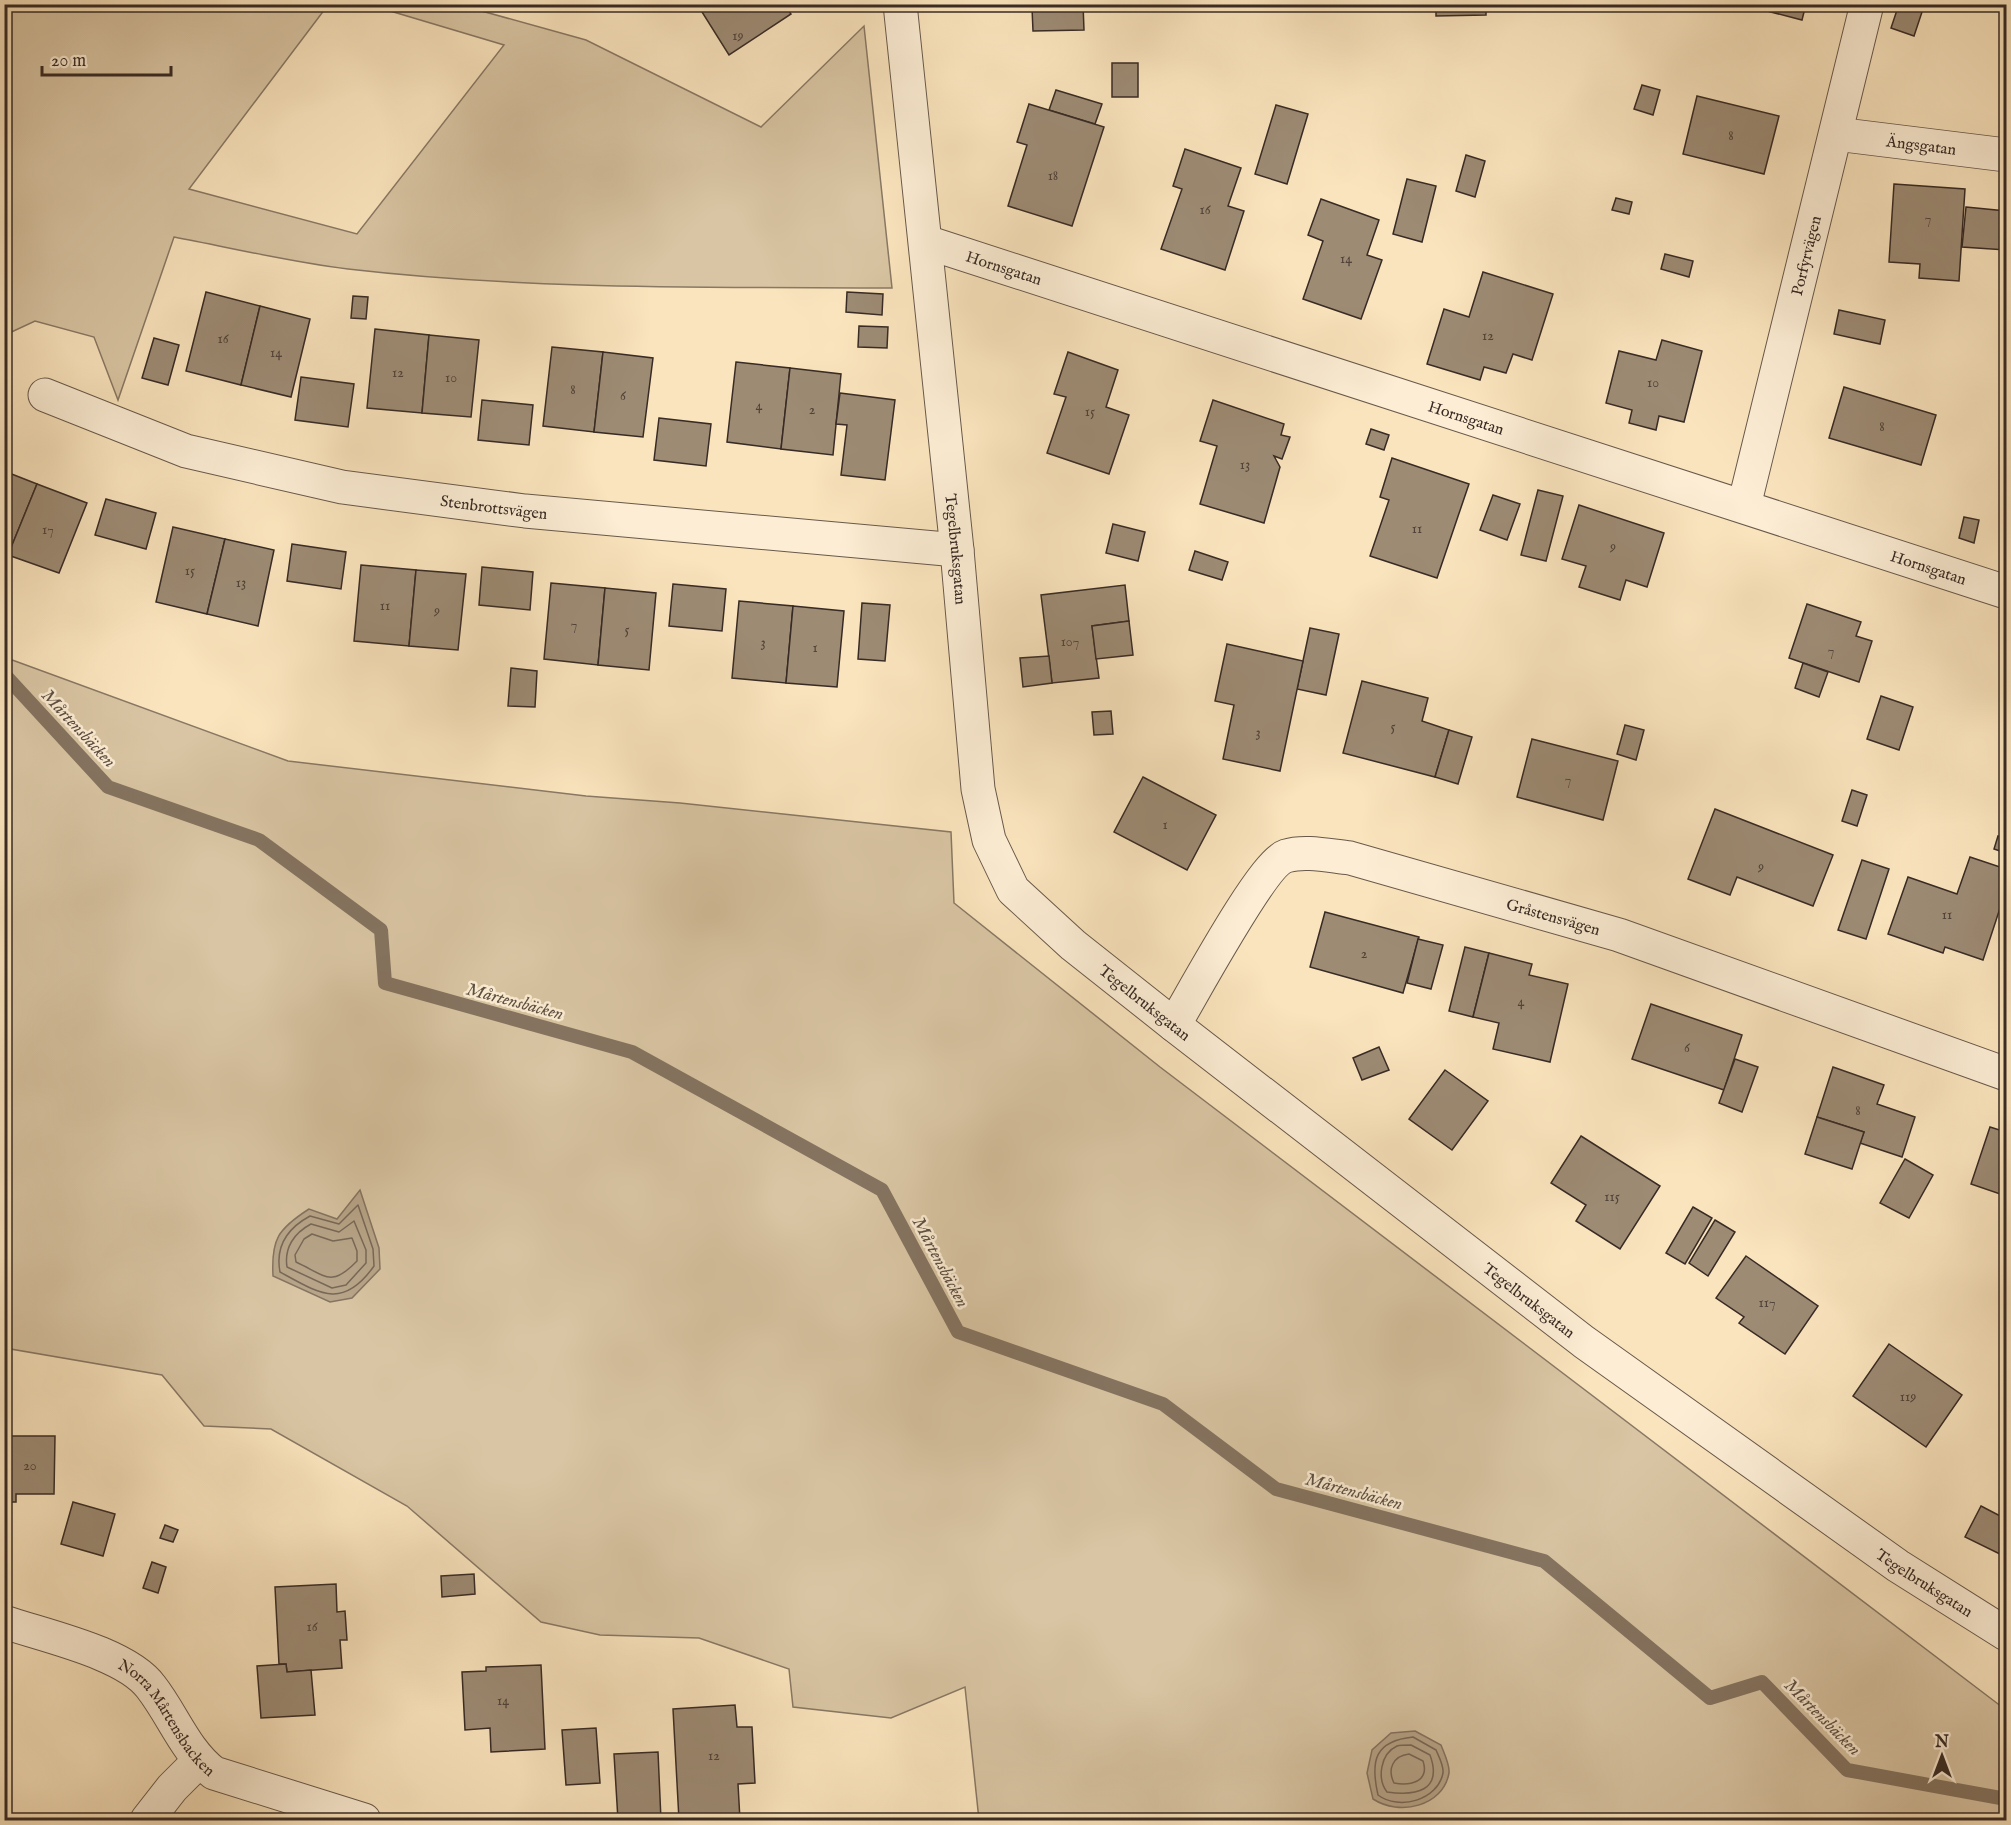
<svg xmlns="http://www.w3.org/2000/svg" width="2011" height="1825" font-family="'IM FELL English',serif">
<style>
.green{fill:#d9c5a3;stroke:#887864;stroke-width:1.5}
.water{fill:#b8a589;stroke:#857461;stroke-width:1.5}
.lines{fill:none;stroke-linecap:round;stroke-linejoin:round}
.shore{stroke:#786857;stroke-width:1.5}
.stream{stroke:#857461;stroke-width:14}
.building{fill:#9d8b74;stroke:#382b25;stroke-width:1.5}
.street-casing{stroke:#68594b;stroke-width:35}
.street{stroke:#fcedd4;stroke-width:33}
.labels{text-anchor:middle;stroke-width:5;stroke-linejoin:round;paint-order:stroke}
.number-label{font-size:14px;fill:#514339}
.street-label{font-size:16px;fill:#382b25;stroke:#fcedd4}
.water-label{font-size:18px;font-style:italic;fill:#5e5043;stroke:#fcedd4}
</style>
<rect width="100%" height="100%" fill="#fae4bd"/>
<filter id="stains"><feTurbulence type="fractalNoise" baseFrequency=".00333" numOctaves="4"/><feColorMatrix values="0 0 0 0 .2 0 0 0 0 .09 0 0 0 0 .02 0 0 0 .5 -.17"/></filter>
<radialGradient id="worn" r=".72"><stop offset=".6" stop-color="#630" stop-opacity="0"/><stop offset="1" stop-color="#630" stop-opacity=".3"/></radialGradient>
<!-- green -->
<g class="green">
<path d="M4,5H328L189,189L357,234L504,45L370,5H460L586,40L761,127L864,26L892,288C711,287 529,290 348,269C290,262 232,248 174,237L118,400L94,337L35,321L5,335Z"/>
<path d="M4,657L288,761L586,796L680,803L951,832L954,903L1160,1067L2006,1710V1820H979L965,1687L891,1718L793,1707L789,1669L699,1638L600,1635L541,1622L407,1506L271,1429L204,1426L162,1375L5,1348Z"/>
</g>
<!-- water -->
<g class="water">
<path d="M360,1190L379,1248L380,1269L352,1298L330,1302L273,1276C271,1239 278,1229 309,1209L337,1219Z"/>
<path d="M1415,1731L1441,1745C1444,1753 1450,1765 1449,1773C1443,1807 1399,1816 1373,1799L1367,1773L1372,1750L1391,1733Z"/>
</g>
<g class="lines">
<!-- shore -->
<g class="shore">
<path d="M358,1205L373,1249L374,1266C343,1310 320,1294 280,1272C275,1246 288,1228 310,1216L339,1224Z"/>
<path d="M354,1221L366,1250V1263L346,1285L332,1288L287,1267C284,1248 294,1233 311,1224L339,1232Z"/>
<path d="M312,1234L333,1241L352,1238L357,1251V1261C331,1288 326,1276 296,1262L295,1255L304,1239Z"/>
<path d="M1413,1737L1436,1750C1439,1757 1444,1766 1443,1773C1438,1800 1399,1811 1378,1795C1370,1760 1375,1741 1413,1737Z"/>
<path d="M1411,1745L1430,1755C1443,1791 1416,1796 1387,1792C1377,1779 1380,1754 1397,1746C1400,1745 1407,1745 1411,1745Z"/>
<path d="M1409,1754L1423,1761C1430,1782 1410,1786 1394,1783C1387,1769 1393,1756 1409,1754Z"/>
</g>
<!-- stream -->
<path class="stream" d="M4,674L108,787L259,840L381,930L385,983L632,1052L882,1190L958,1332L1163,1404L1276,1489L1544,1561L1710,1698L1762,1682L1847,1770L2006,1799"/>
</g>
<!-- building -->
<g class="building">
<path d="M697,4H784L791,14L729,55Z"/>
<path d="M976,4H1083L1084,30L1033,31L1032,8L976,11Z"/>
<path d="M1436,4H1486V15L1436,16Z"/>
<path d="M1765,4H1806L1802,20L1763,10Z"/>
<path d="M1899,4L1924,6L1914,36L1891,28Z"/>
<rect x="1112" y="63" width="26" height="34"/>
<path d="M1642,85L1660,90L1653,115L1634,109Z"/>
<path d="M1056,90L1102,104L1095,124L1049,110Z"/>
<path d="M1697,96L1779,116L1764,174L1683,154Z"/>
<path d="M1029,104L1104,127L1072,226L1008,206L1027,145L1017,142Z"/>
<path d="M1276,105L1308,114L1287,184L1255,174Z"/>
<path d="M1185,149L1241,168L1228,206L1244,211L1225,270L1161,249L1182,189L1173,186Z"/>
<path d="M1466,155L1485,161L1475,197L1456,191Z"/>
<path d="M1407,179L1436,186L1422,242L1393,234Z"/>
<path d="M1894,184L1965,189L1959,281L1919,278L1920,264L1889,262Z"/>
<path d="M1616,198L1632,202L1629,214L1612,210Z"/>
<path d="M1321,199L1379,220L1367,255L1382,260L1361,319L1303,299L1323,241L1308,235Z"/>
<path d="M1966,207L2006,211V250L1962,247Z"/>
<path d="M1665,254L1693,261L1689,277L1661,269Z"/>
<path d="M1483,272L1553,294L1532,360L1513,354L1506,373L1484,367L1480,380L1427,364L1444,309L1469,317Z"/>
<path d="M206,292L260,306L241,385L186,371Z"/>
<path d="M847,292L883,294L882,315L846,312Z"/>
<path d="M353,296L368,297L366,319L351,318Z"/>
<path d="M260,306L310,319L291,397L241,385Z"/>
<path d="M1839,310L1885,320L1880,344L1834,334Z"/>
<path d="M859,326L888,327L887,348L858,347Z"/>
<path d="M375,329L429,335L422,413L367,408Z"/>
<path d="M429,335L479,340L471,417L422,413Z"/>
<path d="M154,338L179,345L168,385L142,378Z"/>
<path d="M1662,340L1702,351L1684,422L1659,416L1656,430L1629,423L1632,410L1606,403L1619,351L1656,360Z"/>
<path d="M552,347L603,352L594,432L543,426Z"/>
<path d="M603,352L653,358L643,437L594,432Z"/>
<path d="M1068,352L1118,370L1106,407L1129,415L1109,474L1047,453L1066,397L1054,394Z"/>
<path d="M736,362L790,368L781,449L727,442Z"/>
<path d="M790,368L841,374L833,455L781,449Z"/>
<path d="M301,377L354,384L348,427L295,420Z"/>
<path d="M1844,387L1936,415L1921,465L1829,438Z"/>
<path d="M840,393L895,400L885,480L841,475L847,425L836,424Z"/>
<path d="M482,400L533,405L529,445L478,440Z"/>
<path d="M1213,400L1284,424L1281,435L1290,437L1282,459L1274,456L1280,467L1264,523L1200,504L1217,446L1200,441Z"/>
<path d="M659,418L711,424L706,466L654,460Z"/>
<path d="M1371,429L1389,435L1384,450L1366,444Z"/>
<path d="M1392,458L1469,484L1437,578L1370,556L1389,500L1380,497Z"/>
<path d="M4,471L37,484L8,555L4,553Z"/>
<path d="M37,484L87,503L59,573L8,555Z"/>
<path d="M1538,490L1563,496L1546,561L1521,555Z"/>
<path d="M1493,495L1520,504L1507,540L1480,530Z"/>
<path d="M106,499L156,513L146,549L95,535Z"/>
<path d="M1579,505L1664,533L1647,587L1626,580L1620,600L1579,587L1586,566L1562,559Z"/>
<path d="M1964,517L1979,520L1974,543L1959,538Z"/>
<path d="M1113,524L1145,532L1138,561L1106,553Z"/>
<path d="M173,527L225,539L207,614L156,602Z"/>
<path d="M225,539L274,550L258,626L207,614Z"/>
<path d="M292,544L346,552L341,589L287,581Z"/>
<path d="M1195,551L1228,562L1222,580L1189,570Z"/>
<path d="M361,565L416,570L409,646L354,641Z"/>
<path d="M482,567L533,572L530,610L479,605Z"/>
<path d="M416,570L466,574L458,650L409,646Z"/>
<path d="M551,583L605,588L598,665L544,659Z"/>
<path d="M673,584L726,589L722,631L669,626Z"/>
<path d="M1125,585L1129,621L1092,626L1099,678L1052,683L1041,595Z"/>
<path d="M605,588L656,593L649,670L598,665Z"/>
<path d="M739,601L793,606L786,683L732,678Z"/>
<path d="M862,603L890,605L885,661L858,659Z"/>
<path d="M1807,604L1861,622L1856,636L1872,641L1859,682L1789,658Z"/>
<path d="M793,606L844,611L837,687L786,683Z"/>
<path d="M1129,621L1133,655L1096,659L1092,626Z"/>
<path d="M1310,628L1339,634L1326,695L1297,689Z"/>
<path d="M1227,644L1303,661L1280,771L1223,759L1234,705L1215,701Z"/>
<path d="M1049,656L1052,683L1023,687L1020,658Z"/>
<path d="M1803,663L1828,672L1819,697L1795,688Z"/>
<path d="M511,668L537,671L535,707L508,706Z"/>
<path d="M1362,681L1428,698L1422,721L1449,730L1435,777L1343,753Z"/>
<path d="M1881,696L1913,707L1899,750L1867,739Z"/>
<path d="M1111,711L1113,734L1094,735L1092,712Z"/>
<path d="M1625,725L1644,730L1636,760L1617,754Z"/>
<path d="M1449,730L1472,737L1458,784L1435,777Z"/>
<path d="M1532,739L1618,761L1603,820L1517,797Z"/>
<path d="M1143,777L1216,815L1187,870L1114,832Z"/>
<path d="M1852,790L1867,795L1857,826L1842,821Z"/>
<path d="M1715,809L1833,855L1813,906L1737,877L1730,895L1688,879Z"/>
<path d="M1998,836L2006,839V853L1994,849Z"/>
<path d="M1970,857L2006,869V890L1983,960L1945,947L1943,953L1888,934L1908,877L1957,894Z"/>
<path d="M1862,860L1889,869L1866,939L1838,930Z"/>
<path d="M1325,912L1419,937L1403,993L1310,967Z"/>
<path d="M1418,939L1443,945L1431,989L1407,983Z"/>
<path d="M1465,947L1489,953L1473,1017L1449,1011Z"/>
<path d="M1489,953L1532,964L1529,975L1568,984L1550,1062L1493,1049L1499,1023L1473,1017Z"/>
<path d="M1651,1004L1742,1035L1724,1090L1632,1059Z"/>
<path d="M1379,1047L1389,1070L1362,1080L1353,1058Z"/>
<path d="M1735,1059L1758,1067L1742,1112L1719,1103Z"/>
<path d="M1833,1067L1884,1085L1877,1104L1915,1117L1902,1157L1860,1143L1864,1132L1817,1117Z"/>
<path d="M1445,1070L1488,1101L1452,1150L1409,1119Z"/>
<path d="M1817,1117L1864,1132L1852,1169L1805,1154Z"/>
<path d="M1990,1127L2006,1132V1196L1971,1184Z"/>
<path d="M1581,1136L1660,1186L1620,1249L1576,1221L1586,1205L1551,1183Z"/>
<path d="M1905,1159L1933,1175L1909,1218L1880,1203Z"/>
<path d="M1693,1207L1712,1218L1685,1264L1666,1253Z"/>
<path d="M1715,1220L1735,1232L1708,1276L1689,1263Z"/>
<path d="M1746,1256L1818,1306L1785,1354L1739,1323L1744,1317L1716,1298Z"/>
<path d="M1889,1344L1962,1395L1926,1447L1853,1396Z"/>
<path d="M4,1436H55L54,1494H16V1502H4Z"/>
<path d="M73,1502L115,1514L103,1556L61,1544Z"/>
<path d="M1981,1506L2006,1519L2004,1556L1965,1537Z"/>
<path d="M165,1525L178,1530L173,1542L160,1538Z"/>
<path d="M152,1562L166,1567L158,1593L143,1588Z"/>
<path d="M474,1574L475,1594L442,1597L441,1576Z"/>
<path d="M336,1584L337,1612L345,1611L347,1640H340L342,1668L287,1672L286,1664H279L275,1587Z"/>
<path d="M286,1664L287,1672L311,1670L315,1715L261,1718L257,1666Z"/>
<path d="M541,1665L545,1749L491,1752L490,1728L465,1730L462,1672L486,1671V1667Z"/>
<path d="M735,1705L737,1727H752L755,1783L738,1784L740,1820H679L673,1709Z"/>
<path d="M596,1728L600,1783L566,1785L562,1730Z"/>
<path d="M658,1752L661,1820H618L614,1754Z"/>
</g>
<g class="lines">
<defs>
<g id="street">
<path id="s1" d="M900,4L957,550L978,789L989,840L1013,890L1073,945L1174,1025L1584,1342L1898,1566L2006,1634"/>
<path id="s2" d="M1836,134L2006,155"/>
<path id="s3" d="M926,242L2006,592"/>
<path id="s4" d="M45,395L186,451L342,487L525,511L957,550"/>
<path id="s5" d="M1744,506L1867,4"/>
<path id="s6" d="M1174,1025C1191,997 1262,864 1286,856C1305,850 1330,856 1350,858L1619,935L2006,1074"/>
<path id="s7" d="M4,1622C45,1636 126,1653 151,1687C173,1715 185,1751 214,1773L364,1820"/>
<path d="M147,1820L172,1788L199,1761"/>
</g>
</defs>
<!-- street casing -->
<use href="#street" class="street-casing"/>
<!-- street -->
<use href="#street" class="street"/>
</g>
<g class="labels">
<!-- number labels -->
<g class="number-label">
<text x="738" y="40">19</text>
<text x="1731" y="140">8</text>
<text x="1053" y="180">18</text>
<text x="1205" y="214">16</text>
<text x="1928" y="223">7</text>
<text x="1346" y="263">14</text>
<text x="1488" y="340">12</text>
<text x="223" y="343">16</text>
<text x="276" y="357">14</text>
<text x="398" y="377">12</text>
<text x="451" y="382">10</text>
<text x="1653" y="387">10</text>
<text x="573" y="394">8</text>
<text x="623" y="400">6</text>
<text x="759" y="410">4</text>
<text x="812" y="414">2</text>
<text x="1090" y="416">15</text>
<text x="1882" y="431">8</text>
<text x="1245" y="469">13</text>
<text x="1417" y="533">11</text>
<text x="48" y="534">17</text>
<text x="1613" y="551">9</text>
<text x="190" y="575">15</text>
<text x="241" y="587">13</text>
<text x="385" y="610">11</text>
<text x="437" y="615">9</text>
<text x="574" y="629">7</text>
<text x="627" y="634">5</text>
<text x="1070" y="646">107</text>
<text x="763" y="647">3</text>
<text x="815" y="652">1</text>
<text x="1831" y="655">7</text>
<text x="1393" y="731">5</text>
<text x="1258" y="737">3</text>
<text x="1568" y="784">7</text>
<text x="1165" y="829">1</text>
<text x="1761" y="871">9</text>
<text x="1947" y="919">11</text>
<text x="1364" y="958">2</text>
<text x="1521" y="1006">4</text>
<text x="1687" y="1052">6</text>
<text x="1858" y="1115">8</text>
<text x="1612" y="1201">115</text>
<text x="1767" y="1307">117</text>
<text x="1908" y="1401">119</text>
<text x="30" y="1470">20</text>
<text x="312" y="1631">16</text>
<text x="503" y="1705">14</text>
<text x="714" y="1760">12</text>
</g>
<!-- street labels -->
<g class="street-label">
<text dy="6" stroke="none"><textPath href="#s2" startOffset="86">Ängsgatan</textPath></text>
<text dy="6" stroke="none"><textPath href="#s5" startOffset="258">Porfyrvägen</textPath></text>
<text dy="6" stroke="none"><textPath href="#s3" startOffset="82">Hornsgatan</textPath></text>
<text dy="6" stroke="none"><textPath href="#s3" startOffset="568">Hornsgatan</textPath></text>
<text dy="6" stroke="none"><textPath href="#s4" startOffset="465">Stenbrottsvägen</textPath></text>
<text dy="6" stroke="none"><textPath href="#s1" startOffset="548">Tegelbruksgatan</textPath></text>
<text dy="6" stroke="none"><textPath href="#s3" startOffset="1054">Hornsgatan</textPath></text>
<text dy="6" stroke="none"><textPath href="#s6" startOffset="480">Gråstensvägen</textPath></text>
<text dy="6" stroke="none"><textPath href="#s1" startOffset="1070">Tegelbruksgatan</textPath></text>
<text dy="6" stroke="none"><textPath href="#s1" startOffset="1556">Tegelbruksgatan</textPath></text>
<text dy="6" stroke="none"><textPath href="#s1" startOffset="2042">Tegelbruksgatan</textPath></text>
<text dy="6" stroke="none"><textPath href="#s7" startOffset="196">Norra Mårtensbacken</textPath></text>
</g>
<!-- water labels -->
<g class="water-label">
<text transform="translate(79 728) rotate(47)" y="6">Mårtensbäcken</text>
<text transform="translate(515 1001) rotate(15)" y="6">Mårtensbäcken</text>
<text transform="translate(941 1262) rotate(62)" y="6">Mårtensbäcken</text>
<text transform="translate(1354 1491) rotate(15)" y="6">Mårtensbäcken</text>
<text transform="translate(1823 1717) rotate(45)" y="6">Mårtensbäcken</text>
</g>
</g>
<!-- margin -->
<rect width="2011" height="1825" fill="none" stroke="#fae4bd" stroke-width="24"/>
<rect x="6" y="6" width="1999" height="1813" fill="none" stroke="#382b25" stroke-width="3"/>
<rect x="12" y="12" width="1987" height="1801" fill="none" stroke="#382b25" stroke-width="1.5"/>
<!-- north arrow -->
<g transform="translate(1942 1756)" stroke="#fcedd4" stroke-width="4.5" paint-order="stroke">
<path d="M0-4.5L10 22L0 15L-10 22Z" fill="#382b25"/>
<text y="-9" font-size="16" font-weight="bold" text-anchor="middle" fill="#382b25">N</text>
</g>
<!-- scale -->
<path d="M42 66v9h129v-9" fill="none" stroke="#382b25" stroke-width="3"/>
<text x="51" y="66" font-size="18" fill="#382b25" stroke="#fcedd4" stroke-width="4.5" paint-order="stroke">20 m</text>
<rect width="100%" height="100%" filter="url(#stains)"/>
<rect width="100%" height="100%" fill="url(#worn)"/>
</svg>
